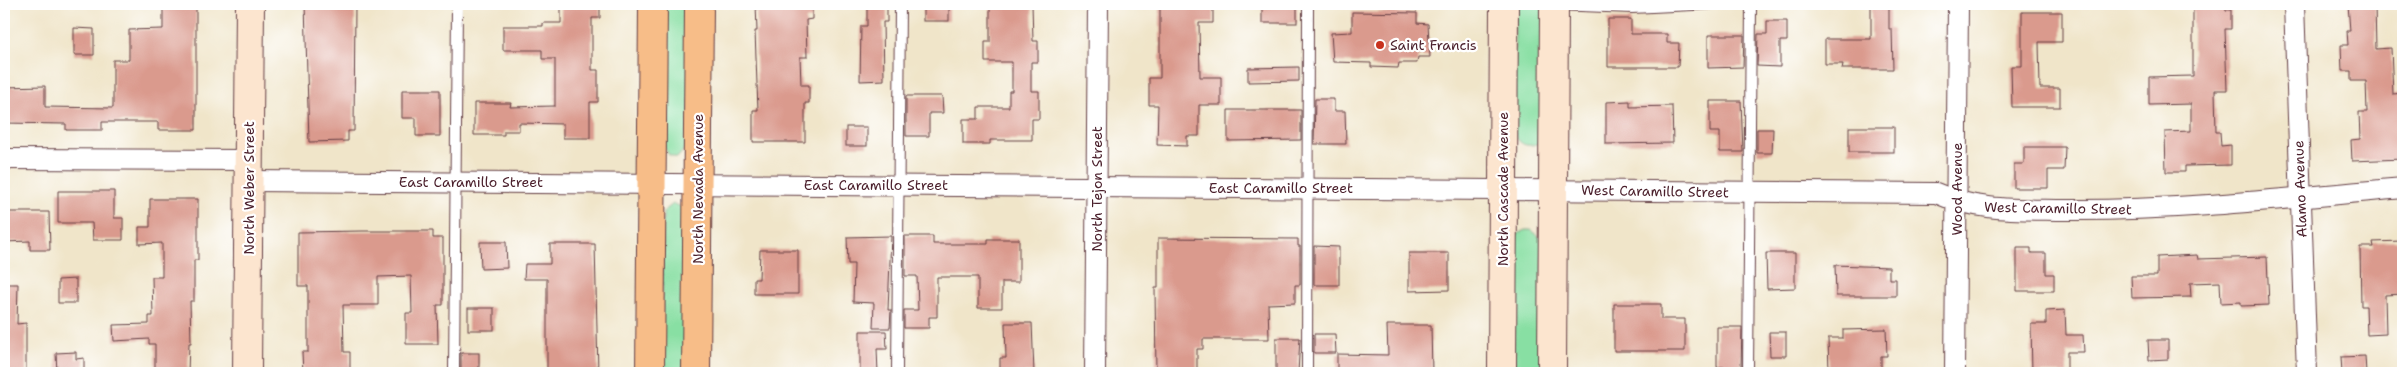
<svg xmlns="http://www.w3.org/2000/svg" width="2407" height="377" font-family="'Shantell Sans',sans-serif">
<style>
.grass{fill:#88dfa3;stroke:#697f67}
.building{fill:#da9a8d}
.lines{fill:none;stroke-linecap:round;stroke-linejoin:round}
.lane-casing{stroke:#633d43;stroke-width:12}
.street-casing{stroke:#633d43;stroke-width:22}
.secondary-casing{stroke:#633d43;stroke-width:30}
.primary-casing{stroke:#633d43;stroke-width:30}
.lane{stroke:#fff;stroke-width:10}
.street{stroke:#fff;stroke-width:20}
.secondary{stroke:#fce5cf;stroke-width:28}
.primary{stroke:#f7bd88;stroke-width:28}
.poi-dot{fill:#c8321e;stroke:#fff;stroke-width:2}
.labels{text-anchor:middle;stroke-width:4.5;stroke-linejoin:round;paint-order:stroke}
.poi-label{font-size:14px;fill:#4a1f2b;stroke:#fff;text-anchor:start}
.street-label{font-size:14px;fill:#4a1f2b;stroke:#fff}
</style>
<rect width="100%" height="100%" fill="#fff"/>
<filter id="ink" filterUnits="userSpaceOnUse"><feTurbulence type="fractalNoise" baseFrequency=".02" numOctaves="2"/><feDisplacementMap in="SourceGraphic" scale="10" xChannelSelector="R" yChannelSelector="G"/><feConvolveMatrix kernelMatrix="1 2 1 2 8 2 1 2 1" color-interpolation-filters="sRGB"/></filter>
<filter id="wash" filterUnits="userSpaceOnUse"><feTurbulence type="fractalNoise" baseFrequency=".0096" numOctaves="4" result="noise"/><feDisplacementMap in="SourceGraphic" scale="20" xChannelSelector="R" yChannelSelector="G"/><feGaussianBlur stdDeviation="1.12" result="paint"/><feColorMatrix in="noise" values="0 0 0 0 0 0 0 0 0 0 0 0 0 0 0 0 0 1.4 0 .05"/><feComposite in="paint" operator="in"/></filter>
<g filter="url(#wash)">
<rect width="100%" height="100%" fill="#f0e5c9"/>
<!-- grass -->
<g class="grass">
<path d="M664,4H690L689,144L677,158L669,155L664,147Z"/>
<path d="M1515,4H1545L1541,142C1528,148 1520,146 1514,133Z"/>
<path d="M673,204L686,208L688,373H662L663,212Z"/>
<path d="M1525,230H1531L1543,239L1542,373H1512L1514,243L1517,234Z"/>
</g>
<g id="blocks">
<!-- building -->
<g class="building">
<path d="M163,4H196V130H158V122H102V130H66V124L4,123V87L45,86V107L113,108V60H129V30L163,29Z"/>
<path d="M305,4H355L354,131H348V141L309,142Z"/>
<path d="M561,4H600V18H592V70H598V102H590V138H563V124L519,123V131H504V135H474V103H511L510,107L555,106V59H542V50H503V26H543V23H561Z"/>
<path d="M756,4H812V19L806,20L807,57H800L801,85H809V103H805V142H753V110H758L755,31H757Z"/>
<path d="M867,4H887V22H883L884,80L860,81L861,26H867Z"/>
<rect x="923" y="4" width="26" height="17"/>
<path d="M990,4H1032L1033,41H1038V62H1031V91H1039V119H1032V140H990V144H963V119H978V107H1009V91H1012V62H985V42H990Z"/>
<path d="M1160,4H1213V23H1199L1200,77H1221V105H1199V136H1187V146L1157,145L1158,105H1149V78H1160Z"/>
<rect x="1262" y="4" width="35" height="19"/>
<path d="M1871,4H1889V29H1892L1893,69H1842L1843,64H1825V39H1871Z"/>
<path d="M2193,4H2225L2226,10H2231V29H2225L2227,90H2215L2216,132H2220L2221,146L2231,145V165L2185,166V172H2166L2165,132L2191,131V104L2149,105V77L2193,76Z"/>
<path d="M2348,4H2375L2376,49L2391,48L2393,94L2403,93V159L2352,161L2351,140L2360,139L2359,112H2367L2366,81H2351V71H2342L2341,45H2348L2347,31H2350Z"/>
<path d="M1352,12L1417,13V23L1428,24L1430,57H1418L1417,63H1399L1398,68L1371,67V63L1333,62L1331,33L1352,32Z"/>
<path d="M2022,12H2062V42H2039L2040,88H2060V107H2012L2011,66H2022Z"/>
<path d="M1608,19H1631V34H1667V43H1679L1678,67H1608Z"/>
<path d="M1767,21H1787V41H1780V67L1757,66L1758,34H1767Z"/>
<path d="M74,28L94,29V55H74Z"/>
<path d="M1708,35H1744L1743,67L1708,68Z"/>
<path d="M1299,67V81L1248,82V68Z"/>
<path d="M402,90H440V136H416V118H402Z"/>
<path d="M906,96H942L943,113H929V136H906Z"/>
<path d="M1315,99H1334V111H1345L1346,144H1314Z"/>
<path d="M1630,101V107L1672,106L1673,143L1606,144V102Z"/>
<path d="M1710,101H1741L1743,152H1720V132H1710Z"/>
<path d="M1228,110H1301V140L1228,141Z"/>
<rect x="846" y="127" width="21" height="19"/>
<rect x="1849" y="127" width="45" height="25"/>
<path d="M1757,129H1773L1772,153H1757Z"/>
<path d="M2024,147H2065L2064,170H2048V188H2014V164H2024Z"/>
<path d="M58,191H114V218H123V240H93L92,223H58Z"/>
<path d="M150,199H198V260H194V301H190L191,343H189L188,373H155V344H149V339L114,341L113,325L149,324V316H153L152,277H162V243L139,244V227H150Z"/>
<path d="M4,212H49L50,250H30V241L4,242Z"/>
<path d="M362,231H433V238H443V305H437L438,344H406V313H412L411,276L378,277V305H343L344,352H350V373H303L302,352H308V286H298V232Z"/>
<path d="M891,236L888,310H891L890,328H873L874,303L853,302L854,264H848L847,237Z"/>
<path d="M905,236H933V244H988V239H1019V282H1002V308H978V277H937V317H929V328H904V310H918L917,276H905Z"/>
<path d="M1158,238L1298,239V246H1300V285H1295V303L1268,304L1269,339H1203V349H1197V373H1156L1155,288H1158Z"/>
<path d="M2402,241L2403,294L2385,295L2386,334L2367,335L2366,306H2361L2360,247H2374L2373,242Z"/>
<path d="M480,242H506L507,268L481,269Z"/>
<path d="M550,244H595L598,373H547V279H524L525,264H550Z"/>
<path d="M1314,246L1339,247V285H1314Z"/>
<path d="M2017,248H2031V253H2046V274H2054V291H2017Z"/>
<path d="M760,250H798V294H754V279H759Z"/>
<path d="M1409,253H1449V290L1409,291Z"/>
<path d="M1766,253H1795V288L1767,289Z"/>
<path d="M2197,255L2198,259L2267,257L2269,305L2241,306V302L2221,303L2220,282L2190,283L2191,297L2132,298L2131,276H2157V257Z"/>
<path d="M1835,265L1889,267V279H1896V296H1836Z"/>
<path d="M76,279V303H58V280Z"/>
<path d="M4,284H18L17,324L26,323V373H4Z"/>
<path d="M1614,304H1661V319H1685V351H1614Z"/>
<rect x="468" y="308" width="26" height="22"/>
<path d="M2065,310L2066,335H2083L2084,352H2067V373H2032L2031,324H2046V311Z"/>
<path d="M1005,323H1032L1034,373H1000V358H1006Z"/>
<path d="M1387,325H1431L1432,373L1337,372V354L1388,355Z"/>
<path d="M1717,327H1742L1741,367H1717Z"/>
<path d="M1886,329L1887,356H1881V373H1829L1828,338H1843V330Z"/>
<path d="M860,331H886L887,349H877L878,373H860Z"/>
<path d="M1769,332H1786V356H1770Z"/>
<path d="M1314,334H1335L1336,353H1314Z"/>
<path d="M1276,338H1300L1298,373H1276Z"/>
<path d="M2148,340H2168V359L2149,360Z"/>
<path d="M76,352V359L84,358V373H57L56,353Z"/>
<rect x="461" y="353" width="18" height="20"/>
<path d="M2365,356L2366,373H2342L2341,357Z"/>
</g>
</g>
</g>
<g filter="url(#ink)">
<use href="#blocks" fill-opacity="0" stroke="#633d43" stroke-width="1"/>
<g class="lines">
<defs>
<g id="lane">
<path d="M1555,5L1632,8L1713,4"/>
<path d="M454,373L457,4"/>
<path d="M897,373L900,4"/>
<path d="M1307,373L1308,4"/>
<path d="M1748,373L1751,4"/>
</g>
<g id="street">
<path d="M2294,4L2307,373"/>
<path d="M4,159L249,160"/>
<path d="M249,181L1936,193C1978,212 2021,209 2066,210C2179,211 2291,198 2403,188"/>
<path d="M1095,373L1098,4"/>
<path d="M1955,373L1958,4"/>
</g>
<g id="secondary">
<path d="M247,373L250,4"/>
<path d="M1502,373L1504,4"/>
<path d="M1552,373L1554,4"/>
</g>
<g id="primary">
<path d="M650,373L653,4"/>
<path d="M696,373L699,4"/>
</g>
</defs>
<!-- lane casing -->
<use href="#lane" class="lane-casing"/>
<!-- street casing -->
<use href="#street" class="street-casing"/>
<!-- secondary casing -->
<use href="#secondary" class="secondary-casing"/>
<!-- primary casing -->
<use href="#primary" class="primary-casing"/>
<!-- lane -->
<use href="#lane" class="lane"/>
<!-- street -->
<use href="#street" class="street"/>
<!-- secondary -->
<use href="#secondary" class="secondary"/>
<!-- primary -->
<use href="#primary" class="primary"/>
</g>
</g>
<!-- markers -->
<circle class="poi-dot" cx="1380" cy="45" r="5"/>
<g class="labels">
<!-- poi labels -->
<g class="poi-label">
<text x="1390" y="50">Saint Francis</text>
</g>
<!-- street labels -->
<g class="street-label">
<text x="471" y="187">East Caramillo Street</text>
<text x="876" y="190">East Caramillo Street</text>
<text transform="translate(249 188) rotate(-90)" y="5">North Weber Street</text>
<text x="1281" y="193">East Caramillo Street</text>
<text transform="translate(698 189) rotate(-90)" y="5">North Nevada Avenue</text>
<text transform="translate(1097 189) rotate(-90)" y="5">North Tejon Street</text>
<text transform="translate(1503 189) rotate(-90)" y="5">North Cascade Avenue</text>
<text transform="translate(1957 189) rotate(-90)" y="5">Wood Avenue</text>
<text transform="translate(2300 189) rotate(-92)" y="5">Alamo Avenue</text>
<text transform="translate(1655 191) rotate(1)" y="5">West Caramillo Street</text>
<text transform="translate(2058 208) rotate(1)" y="5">West Caramillo Street</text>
</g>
</g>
<!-- margin -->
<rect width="2407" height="377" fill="none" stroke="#fff" stroke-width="20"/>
</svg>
